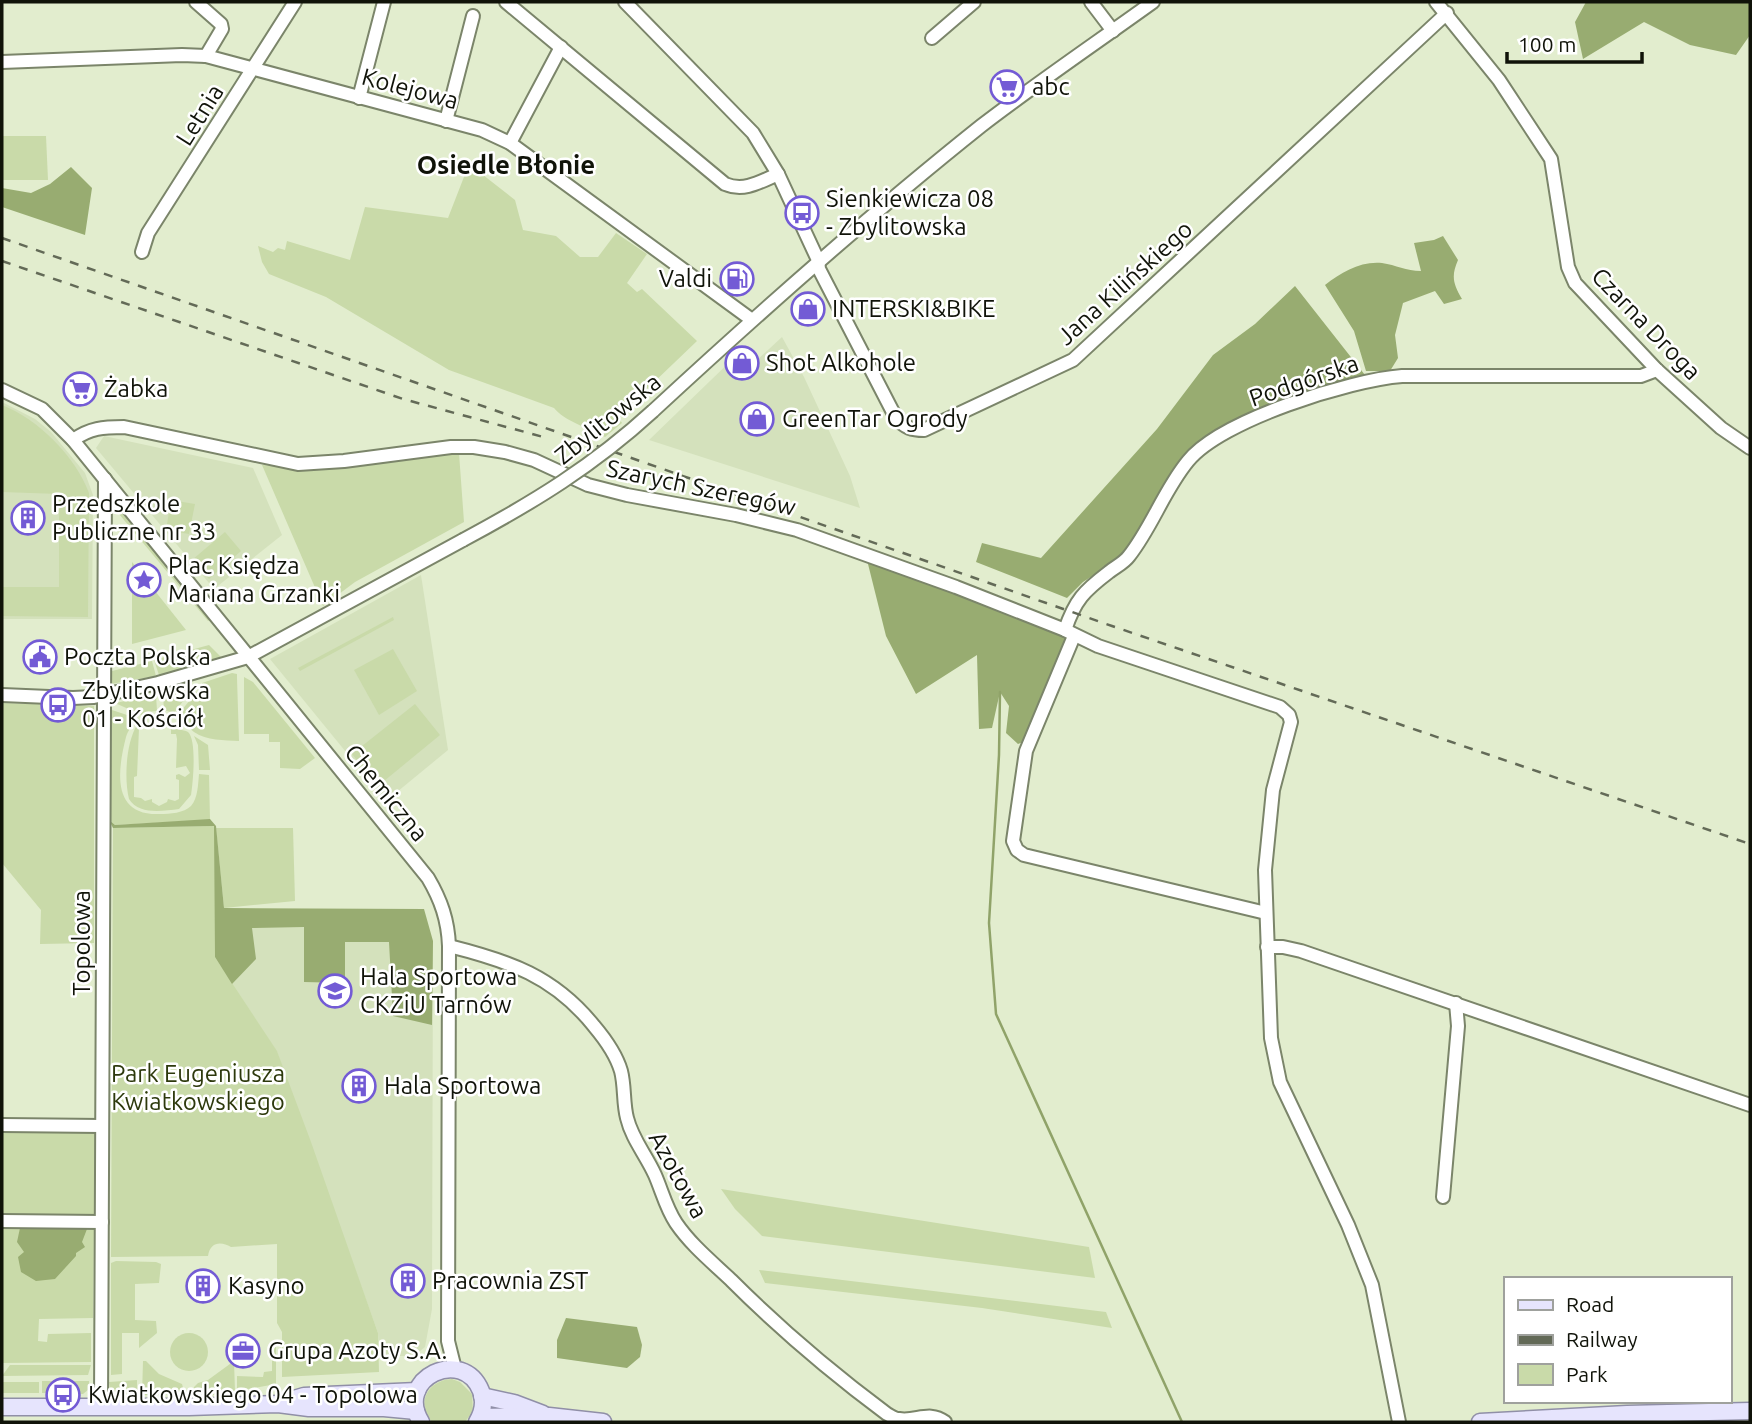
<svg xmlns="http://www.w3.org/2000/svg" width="1752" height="1424" font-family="Ubuntu,sans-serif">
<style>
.built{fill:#d4e1bc}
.green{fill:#c9daa9}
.forest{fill:#98ac71}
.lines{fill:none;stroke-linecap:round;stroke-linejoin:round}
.stream{stroke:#90a369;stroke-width:2.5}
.minor-casing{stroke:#7b856a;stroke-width:16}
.major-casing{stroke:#908fa7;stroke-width:19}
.minor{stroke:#fff;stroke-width:12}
.major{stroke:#e6e4fd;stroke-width:16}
.rail{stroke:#636a57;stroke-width:2.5;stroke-dasharray:9 9;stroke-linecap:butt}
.minor-bridge-casing{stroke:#7b856a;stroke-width:16;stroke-linecap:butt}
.minor-bridge{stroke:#fff;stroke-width:12}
.labels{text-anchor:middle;stroke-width:5;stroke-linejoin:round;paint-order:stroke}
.poi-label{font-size:24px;fill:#101309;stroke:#fff;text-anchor:start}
.street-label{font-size:24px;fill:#101309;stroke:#fff}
.park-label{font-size:24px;fill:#2d390c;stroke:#fff}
.neighbourhood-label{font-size:26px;font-weight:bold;fill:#101309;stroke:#fff}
</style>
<rect width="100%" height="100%" fill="#e2edce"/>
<!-- built -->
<g class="built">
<path d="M782,337L804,377L850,476L860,508L649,440L741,351L748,360L756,361Z"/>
<path d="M2,402L35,419L51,432L85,473L93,495L92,619H2Z"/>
<path d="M104,436L253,468L282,535L214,589L96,448Z"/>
<path d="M421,575L448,750L386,801L270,659Z"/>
<path d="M215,908L433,941L432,1309L425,1347L414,1356H379L378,1333L277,1052L215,957Z"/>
</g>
<!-- green -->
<g class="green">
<path d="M2,136H46L48,180H3Z"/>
<path d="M469,164L515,200L523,230L556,236L580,257H598L616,233L647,254L627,283L637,292L642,289L697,341L627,408L619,418L622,423L605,437C589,428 564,421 554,408L449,370L326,297L269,274L262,262L258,246L273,252L278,248L285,250L287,241L350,260L365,207L448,218Z"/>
<path d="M2,405C38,419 76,457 89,493L88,617L2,616V587H59V494L2,492Z"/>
<path d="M459,453L464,522L355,582L323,606L262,465L323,469Z"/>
<path d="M171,500L195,504L189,534L166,530Z"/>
<path d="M114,504L117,505L211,619L208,621L119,514L121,512Z"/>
<path d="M225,532L241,551L209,579L192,560Z"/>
<path d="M132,562L186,630L132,644Z"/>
<path d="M393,617L394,620L300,671L298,668Z"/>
<path d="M209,645L222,658L159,675L154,660Z"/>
<path d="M393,649L417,691L379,715L354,670Z"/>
<path d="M152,661L156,676L111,684L112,671Z"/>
<path d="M232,673L237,674V678L239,741C224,740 207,741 194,732C188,728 186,720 179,716L180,712L202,686V683Z"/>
<path d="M244,677L253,682L315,758L300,769L280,768V742H269V734H244Z"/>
<path d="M196,684L174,713L164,710L163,693Z"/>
<path d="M156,695L157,711L146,712L142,715L115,703Z"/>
<path d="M2,703L94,706V943L40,944L41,910L2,863Z"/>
<path d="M415,704L440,735L378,786L352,754Z"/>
<path d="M109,709L136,718C133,725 128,730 126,737C117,772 112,816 160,814C170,814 184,813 191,806C198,798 198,784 199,774L209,775L210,820L115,825L109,820Z"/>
<path d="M137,725L139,728L137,776L134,777V797L141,798L145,801L152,799V802L159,806L167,802L168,799L175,801L179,799V780L176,779V775L179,774L185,777L190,773L186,766L176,768L177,739L176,734H171V728C176,730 183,729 188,732C197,740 193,783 191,795L179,809C162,811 139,815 129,799C124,779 126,743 137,725Z"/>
<path d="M194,736L208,745L210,770H199L198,745Z"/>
<path d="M215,826V957L277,1051L311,1142L378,1333L379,1372L282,1377V1332L277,1323V1244L231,1247C221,1241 210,1242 208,1256L111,1257L113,828Z"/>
<path d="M216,828H293L295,901L224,908Z"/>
<path d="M2,1128H95L94,1219L2,1218Z"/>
<path d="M721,1189L1089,1247L1095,1278L762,1236L735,1209Z"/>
<path d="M2,1223L94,1224L93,1318L39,1319L38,1341L47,1342L48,1334L91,1333V1362L2,1363Z"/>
<path d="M116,1261L156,1262L161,1264L159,1283L135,1284V1320L156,1321L157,1333L139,1348V1333H122V1374L111,1375V1263Z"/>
<path d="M759,1270L1106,1312L1112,1328L982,1308L765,1283Z"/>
<circle cx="189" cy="1352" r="19"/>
<path d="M276,1347V1384L237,1391V1376L263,1377L264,1372L272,1371V1349Z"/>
<path d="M143,1361H146L159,1374L182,1384L185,1395H142Z"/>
<path d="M234,1361L235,1392L218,1395L194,1394V1387L198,1383L208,1380Z"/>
<path d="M10,1365H91L88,1375L2,1376Z"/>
<path d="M452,1379L460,1382L472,1394L473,1411L465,1422H432C415,1403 428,1380 452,1379Z"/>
<path d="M137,1380V1396H111L109,1382Z"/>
<path d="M42,1381H89V1389L83,1394L42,1393Z"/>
<rect x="2" y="1382" width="37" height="11"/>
</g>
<!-- forest -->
<g class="forest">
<path d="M1586,2H1750V35L1736,55L1690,45L1644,22L1583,59L1575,22Z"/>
<path d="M71,167L92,188L85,235L2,207V188L31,193L50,184Z"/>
<path d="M1443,236L1458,260C1451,276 1453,284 1462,299L1444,304L1435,291L1403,303L1395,335L1398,358L1390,371H1366L1354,331L1325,285C1342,272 1360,261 1382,263C1396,265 1406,271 1421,271L1414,243L1434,240Z"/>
<path d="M1295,286L1365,375L1311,388L1262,412L1183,459L1120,558L1083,582L1067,598L976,562L982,543L1041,558L1157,429L1213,355L1255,324Z"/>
<path d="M866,556L1065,636L1068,646L1028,740L1018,744L1006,733L1009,706L1000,692L992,728L979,729L977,655L916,694L886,636Z"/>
<path d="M210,819L216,826L224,908L424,909L433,941L432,1025L393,1016L389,942H345V983L304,982V927L252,928L256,959L232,984L215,957L214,826L113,828L109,820L115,825Z"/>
<path d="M20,1228L87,1229L82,1242L85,1247L76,1253V1256L55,1279L36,1281L21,1272L18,1257L24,1252L17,1242Z"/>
<path d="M566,1318L637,1327L642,1345L640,1357L627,1368L557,1358V1340Z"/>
</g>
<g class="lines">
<!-- stream -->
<path class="stream" d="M1000,692L999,755L989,923L996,1014L1182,1422"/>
<defs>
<g id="minor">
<path d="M196,2L221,24L222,29L206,56"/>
<path d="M506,2L725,184C744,192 760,182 778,174"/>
<path d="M625,2L753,133L778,174L818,260L819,269L896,418C905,428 912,430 924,430L1073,360L1447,13"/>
<path d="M1091,2L1113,31"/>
<path d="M1436,2L1499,80L1551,159L1568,267L1575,283L1657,370L1721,428L1750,448"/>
<path d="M932,38L974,2"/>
<path d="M2,62L182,55L206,56L482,130L510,143L752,320"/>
<path d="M359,98L384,2"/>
<path d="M446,121L473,16"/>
<path d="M510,143L561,47"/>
<path d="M142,252L148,233L295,2"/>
<path d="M2,390L42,409L73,440L428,878C441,900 448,920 449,946L448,1341L455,1369"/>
<path d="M653,411C760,312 867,217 981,126C1037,83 1096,43 1153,2"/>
<path d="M73,440C90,428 103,427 124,427L298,464L344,461L451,447H474L505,452L534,460L588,485L627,495L736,515L797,530L956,587L1065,630L1098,646L1280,707L1289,715L1291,722L1273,790L1265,870L1271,1038L1280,1082L1348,1225L1372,1285L1399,1422"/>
<path d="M1065,630C1075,600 1084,591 1109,572C1115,567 1124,563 1129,556C1152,527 1164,490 1188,461C1221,420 1350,380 1402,376H1641L1657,370"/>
<path d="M1074,636L1026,751L1013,841L1017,850L1024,855L1266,913"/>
<path d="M2,695L73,698L94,697L158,683L248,657L463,540"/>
<path d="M449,946C509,961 554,976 594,1026C605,1039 616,1054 621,1071C625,1086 623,1103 627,1118C632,1139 646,1155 655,1175C662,1191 666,1208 676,1223C691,1245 712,1262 731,1280C780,1329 832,1373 887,1414C891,1416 895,1419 899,1419C916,1422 929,1410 945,1422"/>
<path d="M1267,947H1283L1301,951L1750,1105"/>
<path d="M2,1125L102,1126"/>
<path d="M1443,1197L1458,1026L1456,1003"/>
<path d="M2,1221L102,1222"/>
<path d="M101,1406L105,479"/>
</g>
<g id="major">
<path d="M482,1396L514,1403L543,1414"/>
<path d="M284,1402L304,1396L417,1391"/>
<path d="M2,1407H189L278,1404L309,1408H384L416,1411"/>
<path d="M480,1417L549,1416L603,1422"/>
<path d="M421,1422C394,1378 463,1346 481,1391C485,1402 483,1412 477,1422"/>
<path d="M1480,1422L1627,1414L1750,1411"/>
</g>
</defs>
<!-- minor casing -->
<use href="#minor" class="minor-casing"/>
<!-- major casing -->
<use href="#major" class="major-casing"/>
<!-- minor -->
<use href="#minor" class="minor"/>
<!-- major -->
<use href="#major" class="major"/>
<!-- rail -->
<g class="rail">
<path d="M2,238L1112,626L1750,844"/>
<path d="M2,261L403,399L547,438"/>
</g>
<defs>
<path id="minor-bridge" d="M463,540C534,502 593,466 653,411"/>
</defs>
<!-- minor-bridge casing -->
<use href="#minor-bridge" class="minor-bridge-casing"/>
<!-- minor-bridge -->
<use href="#minor-bridge" class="minor-bridge"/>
</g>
<!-- icons -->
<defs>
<symbol id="supermarket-ring" viewBox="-11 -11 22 22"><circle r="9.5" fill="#fff" stroke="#735bd5" stroke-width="1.5"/><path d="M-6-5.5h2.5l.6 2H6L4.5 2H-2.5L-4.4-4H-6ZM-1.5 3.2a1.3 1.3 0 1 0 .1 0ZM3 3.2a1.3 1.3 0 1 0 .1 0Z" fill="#735bd5"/></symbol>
<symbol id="bus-ring" viewBox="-11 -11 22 22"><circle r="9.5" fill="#fff" stroke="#735bd5" stroke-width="1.5"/><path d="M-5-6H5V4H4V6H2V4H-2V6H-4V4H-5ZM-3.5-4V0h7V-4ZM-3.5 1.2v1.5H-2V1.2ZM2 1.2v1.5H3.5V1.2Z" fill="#735bd5"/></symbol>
<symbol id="fuel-ring" viewBox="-11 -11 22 22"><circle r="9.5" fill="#fff" stroke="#735bd5" stroke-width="1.5"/><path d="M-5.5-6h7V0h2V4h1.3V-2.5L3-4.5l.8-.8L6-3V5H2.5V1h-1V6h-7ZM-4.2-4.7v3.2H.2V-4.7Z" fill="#735bd5"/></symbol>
<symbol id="shop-ring" viewBox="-11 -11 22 22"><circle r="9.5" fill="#fff" stroke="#735bd5" stroke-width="1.5"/><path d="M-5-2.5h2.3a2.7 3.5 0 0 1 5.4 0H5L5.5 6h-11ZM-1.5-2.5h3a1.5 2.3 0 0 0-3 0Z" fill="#735bd5"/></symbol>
<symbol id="building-ring" viewBox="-11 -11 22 22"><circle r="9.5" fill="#fff" stroke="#735bd5" stroke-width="1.5"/><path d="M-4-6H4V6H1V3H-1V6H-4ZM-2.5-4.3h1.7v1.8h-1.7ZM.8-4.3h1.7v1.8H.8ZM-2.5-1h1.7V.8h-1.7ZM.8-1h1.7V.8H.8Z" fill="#735bd5"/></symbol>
<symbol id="sight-ring" viewBox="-11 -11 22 22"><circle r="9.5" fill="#fff" stroke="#735bd5" stroke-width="1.5"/><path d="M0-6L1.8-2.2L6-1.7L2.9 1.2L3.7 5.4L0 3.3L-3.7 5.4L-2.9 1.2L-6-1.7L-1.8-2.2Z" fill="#735bd5"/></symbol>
<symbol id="civic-ring" viewBox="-11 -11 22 22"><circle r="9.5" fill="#fff" stroke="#735bd5" stroke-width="1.5"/><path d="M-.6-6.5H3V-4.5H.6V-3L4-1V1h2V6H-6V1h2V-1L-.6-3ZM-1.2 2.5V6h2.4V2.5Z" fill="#735bd5"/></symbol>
<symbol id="school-ring" viewBox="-11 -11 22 22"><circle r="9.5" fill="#fff" stroke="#735bd5" stroke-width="1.5"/><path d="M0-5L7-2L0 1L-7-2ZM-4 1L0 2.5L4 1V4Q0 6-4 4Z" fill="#735bd5"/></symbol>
<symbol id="office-ring" viewBox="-11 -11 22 22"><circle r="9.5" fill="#fff" stroke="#735bd5" stroke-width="1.5"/><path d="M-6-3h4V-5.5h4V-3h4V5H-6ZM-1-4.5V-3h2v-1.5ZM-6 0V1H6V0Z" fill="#735bd5"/></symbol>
</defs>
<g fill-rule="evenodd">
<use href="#supermarket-ring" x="988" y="68" width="38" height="38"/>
<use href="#bus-ring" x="783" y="194" width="38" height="38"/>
<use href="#fuel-ring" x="718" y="260" width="38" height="38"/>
<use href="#shop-ring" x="789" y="290" width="38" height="38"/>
<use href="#shop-ring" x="723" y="344" width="38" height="38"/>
<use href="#supermarket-ring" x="61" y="370" width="38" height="38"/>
<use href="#shop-ring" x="738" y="400" width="38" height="38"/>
<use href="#building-ring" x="9" y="499" width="38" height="38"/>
<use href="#sight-ring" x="125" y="561" width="38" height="38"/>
<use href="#civic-ring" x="21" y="638" width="38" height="38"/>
<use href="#bus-ring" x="39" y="686" width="38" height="38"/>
<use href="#school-ring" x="316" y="972" width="38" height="38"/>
<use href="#building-ring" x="340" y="1067" width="38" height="38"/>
<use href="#building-ring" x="389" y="1262" width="38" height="38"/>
<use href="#building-ring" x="184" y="1267" width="38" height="38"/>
<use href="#office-ring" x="224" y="1332" width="38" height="38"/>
<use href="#bus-ring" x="44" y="1376" width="38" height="38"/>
</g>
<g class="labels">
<!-- poi labels -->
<g class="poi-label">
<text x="1032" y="95">abc</text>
<text x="826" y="207">Sienkiewicza 08<tspan x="826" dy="28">- Zbylitowska</tspan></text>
<text x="712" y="287" text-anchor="end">Valdi</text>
<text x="832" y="317">INTERSKI&amp;BIKE</text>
<text x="766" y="371">Shot Alkohole</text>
<text x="104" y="397">Żabka</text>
<text x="782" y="427">GreenTar Ogrody</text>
<text x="52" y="512">Przedszkole<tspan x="52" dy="28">Publiczne nr 33</tspan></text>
<text x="168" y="574">Plac Księdza<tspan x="168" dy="28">Mariana Grzanki</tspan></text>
<text x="64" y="665">Poczta Polska</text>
<text x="82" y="699">Zbylitowska<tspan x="82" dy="28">01 - Kościół</tspan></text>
<text x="360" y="985">Hala Sportowa<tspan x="360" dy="28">CKZiU Tarnów</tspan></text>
<text x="384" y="1094">Hala Sportowa</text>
<text x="432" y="1289">Pracownia ZST</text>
<text x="228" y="1294">Kasyno</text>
<text x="268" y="1359">Grupa Azoty S.A.</text>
<text x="88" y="1403">Kwiatkowskiego 04 - Topolowa</text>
</g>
<!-- street labels -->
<g class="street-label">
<text transform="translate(410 89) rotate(15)" y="8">Kolejowa</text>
<text transform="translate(200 115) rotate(-58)" y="8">Letnia</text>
<text transform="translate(1125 283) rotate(-42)" y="8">Jana Kilińskiego</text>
<text transform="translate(1646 324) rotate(46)" y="8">Czarna Droga</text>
<text transform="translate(1304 381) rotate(-19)" y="8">Podgórska</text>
<text transform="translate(608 419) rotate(-39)" y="8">Zbylitowska</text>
<text transform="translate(701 488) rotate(12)" y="8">Szarych Szeregów</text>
<text transform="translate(386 793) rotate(51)" y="8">Chemiczna</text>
<text transform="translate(82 943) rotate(-90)" y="8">Topolowa</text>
<text transform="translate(678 1175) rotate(61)" y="8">Azotowa</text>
</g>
<!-- park labels -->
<g class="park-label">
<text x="198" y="1082">Park Eugeniusza<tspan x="198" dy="28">Kwiatkowskiego</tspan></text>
</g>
<!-- neighbourhood labels -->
<g class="neighbourhood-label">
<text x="506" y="174">Osiedle Błonie</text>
</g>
</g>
<!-- border -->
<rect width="1752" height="1424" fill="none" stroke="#101309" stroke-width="7"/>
<!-- legend -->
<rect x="1504" y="1277" width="228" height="126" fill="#ffffff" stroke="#9fa19d" stroke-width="2"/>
<rect x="1518" y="1300" width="35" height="10" fill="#e6e4fd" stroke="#9fa19d" stroke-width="2"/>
<text x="1566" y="1312" font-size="21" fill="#101309">Road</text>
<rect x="1518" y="1335" width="35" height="10" fill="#636a57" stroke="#9fa19d" stroke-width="2"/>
<text x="1566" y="1347" font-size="21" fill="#101309">Railway</text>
<rect x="1518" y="1364" width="35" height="21" fill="#c9daa9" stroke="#9fa19d" stroke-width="2"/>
<text x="1566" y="1382" font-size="21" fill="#101309">Park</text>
<!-- scale -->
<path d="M1507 52v10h135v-10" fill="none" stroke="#101309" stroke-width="3.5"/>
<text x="1518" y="52" font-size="21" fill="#101309" stroke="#ffffff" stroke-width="5" paint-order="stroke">100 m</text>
</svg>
